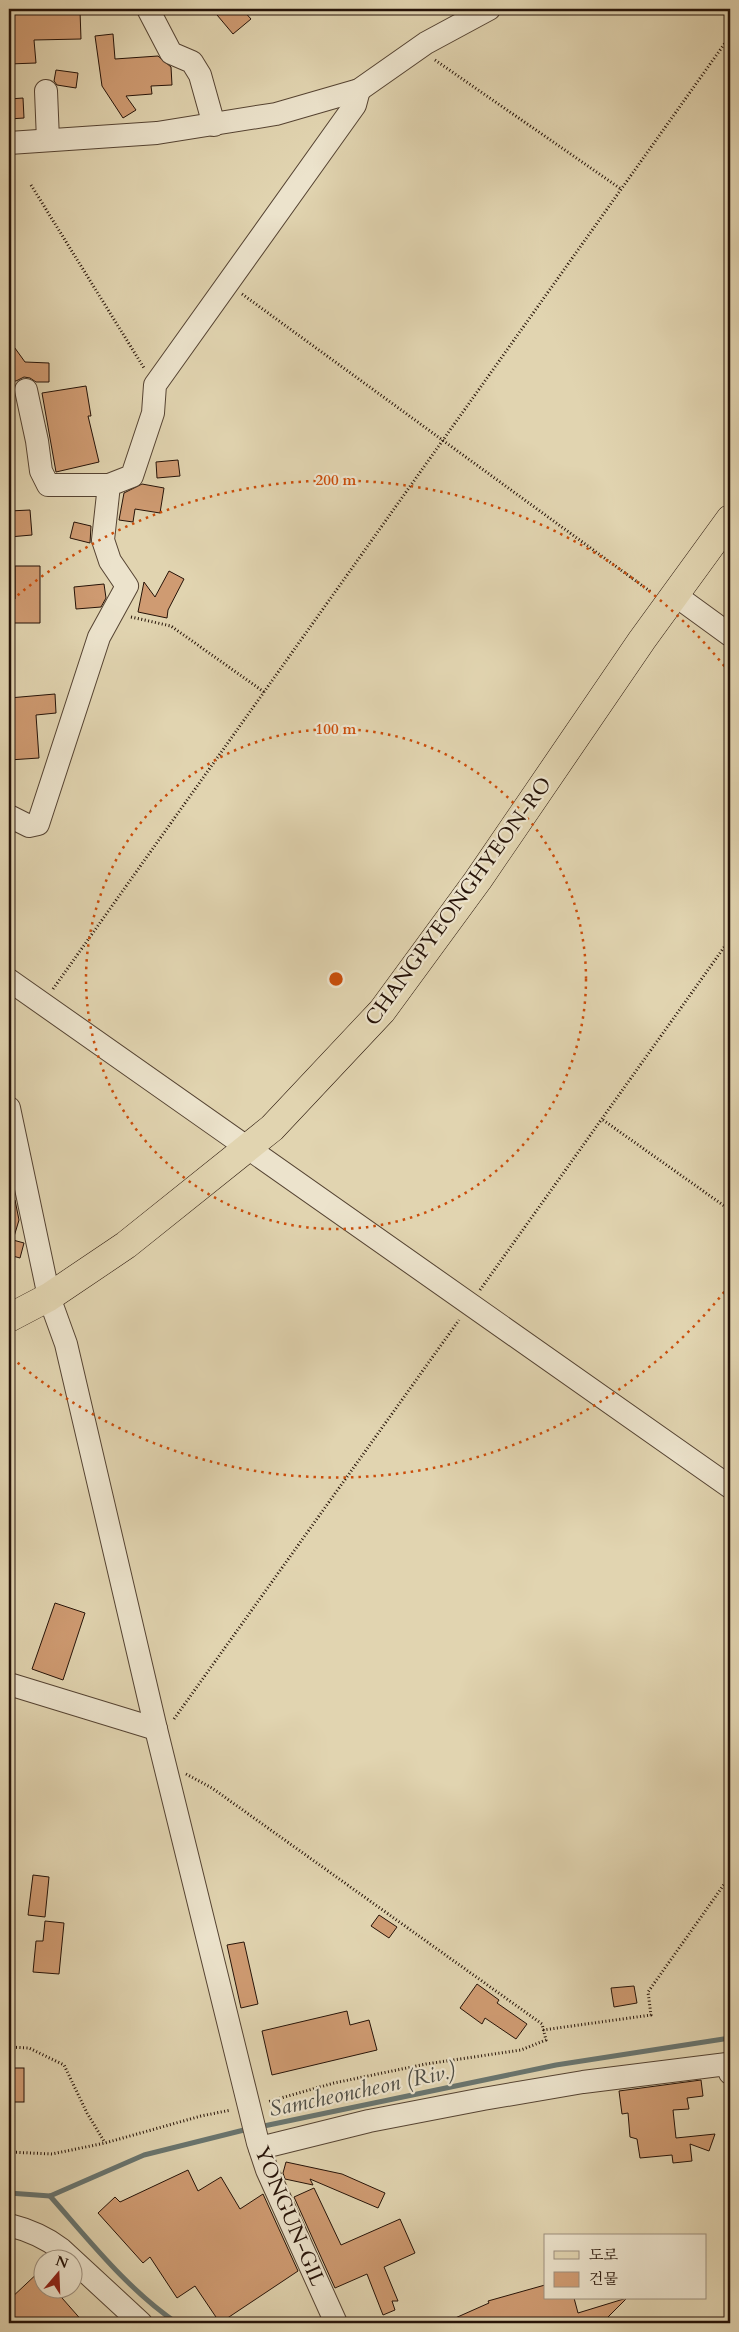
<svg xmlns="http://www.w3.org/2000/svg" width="739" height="2332" font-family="Cardo,'Noto Serif KR',serif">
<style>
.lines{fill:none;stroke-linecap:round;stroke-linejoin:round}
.stream{stroke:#69756f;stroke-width:5}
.building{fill:#cf9b72;stroke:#261308}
.minor-casing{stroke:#554332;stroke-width:24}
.major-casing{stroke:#261308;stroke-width:29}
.path{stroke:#261308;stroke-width:3;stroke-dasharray:1 2.5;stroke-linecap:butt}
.minor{stroke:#ece3cc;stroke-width:22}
.major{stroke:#e1d4b0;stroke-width:28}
.ring{fill:none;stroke:#cb4e0b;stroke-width:2.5;stroke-dasharray:2.5 5}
.labels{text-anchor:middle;stroke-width:4.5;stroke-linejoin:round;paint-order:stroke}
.street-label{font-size:21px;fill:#261308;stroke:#ece3cc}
.water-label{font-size:22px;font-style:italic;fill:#4d4c44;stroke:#ece3cc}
.centre{fill:#cb4e0b;stroke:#ece3cc;stroke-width:2.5}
.ring-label{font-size:15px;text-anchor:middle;font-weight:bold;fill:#cb4e0b;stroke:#ece3cc;stroke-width:4.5;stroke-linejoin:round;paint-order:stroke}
</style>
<rect width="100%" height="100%" fill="#e1d4b0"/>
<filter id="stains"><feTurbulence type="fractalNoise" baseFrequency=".004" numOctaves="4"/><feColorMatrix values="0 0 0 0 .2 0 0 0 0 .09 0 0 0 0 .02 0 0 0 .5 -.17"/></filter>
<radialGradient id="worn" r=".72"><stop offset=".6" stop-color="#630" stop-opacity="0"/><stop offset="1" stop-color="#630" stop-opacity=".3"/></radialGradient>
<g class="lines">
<!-- stream -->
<g class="stream">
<path d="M259,2127L556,2065L730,2038"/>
<path d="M9,2193L50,2196L144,2155L248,2129"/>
<path d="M50,2196C89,2240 128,2290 177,2323"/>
</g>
</g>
<!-- building -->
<g class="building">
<path d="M9,9H23V13L80,11L81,39L34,40L36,63L9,64Z"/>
<path d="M212,9H242L251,19L233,34Z"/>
<path d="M113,34L115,59L158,56L171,67L172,85L151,86L152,94L126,96L136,110L123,118L102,86L95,36Z"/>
<path d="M56,70L78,73L76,88L57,85L54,81Z"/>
<path d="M23,98L24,118L9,119V99Z"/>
<path d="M12,344L25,362L49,363V382H36L30,378L24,377L16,381H11Z"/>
<path d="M86,386L91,416H88L99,462L56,472L42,393Z"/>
<path d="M178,460L180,476L157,478L156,462Z"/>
<path d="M142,484L164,488L160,513L135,509L133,522L119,520L124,493Z"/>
<path d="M30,510L32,535L9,537V511Z"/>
<path d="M74,522L91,526L90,543L70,538Z"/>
<path d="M15,566H40V623H9V600L15,599Z"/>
<path d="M169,571L184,579L168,610L167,618L138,612L144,582L155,597Z"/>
<path d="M104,584L106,598L101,607L76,609L74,587Z"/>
<path d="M55,694L56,713L36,715L39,758L9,760V698Z"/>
<path d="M9,1198L15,1200L19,1220L13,1240L24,1243L20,1258L9,1255Z"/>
<path d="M55,1603L85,1613L63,1680L32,1669Z"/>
<path d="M33,1875L49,1877L45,1917L28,1915Z"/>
<path d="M379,1915L397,1927L389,1938L371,1926Z"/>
<path d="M45,1921L64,1923L59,1974L33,1972L36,1941H43Z"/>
<path d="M244,1942L258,2004L241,2008L227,1945Z"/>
<path d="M477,1984L499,2000L497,2003L527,2024L516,2039L485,2018L482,2024L460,2008Z"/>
<path d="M634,1986L637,2003L614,2007L611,1988Z"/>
<path d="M347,2011L350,2025L369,2020L377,2050L272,2075L262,2031Z"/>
<rect x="9" y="2068" width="15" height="34"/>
<path d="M701,2080L703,2096L687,2098L689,2109L673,2110L676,2138L715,2134L709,2151L690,2144L692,2161L673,2163L672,2155L640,2158L637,2139L630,2137L628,2113L622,2114L619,2091Z"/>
<path d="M286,2162L342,2174L385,2193L378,2208L310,2179L313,2185L285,2179L283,2173Z"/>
<path d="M188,2170L198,2191L221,2177L240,2209L263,2194L298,2271L220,2323L195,2286L177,2298L150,2257L143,2263L98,2213L115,2197L120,2202Z"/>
<path d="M314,2188L341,2245L400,2219L415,2253L384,2267L398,2301H392L395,2310L383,2315L367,2274L335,2288L294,2197Z"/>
<path d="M42,2269V2290H55L84,2323H9V2300Z"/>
<path d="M545,2285V2298H574L578,2313L627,2298L602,2323H444L489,2303L488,2301Z"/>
</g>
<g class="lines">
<defs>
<g id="minor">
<path d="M148,9L171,53L192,62L200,75L214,125"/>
<path d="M46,91L48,140"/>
<path d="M9,143L157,133L276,114L359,90L426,43L489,9"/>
<path d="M26,390L37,441L41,471L48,485H109"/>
<path d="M675,595L730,635"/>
<path d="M9,816L29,826L38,824L99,637L127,586L110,561L103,540L109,485L132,476L153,413L155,385L355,105L359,90"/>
<path d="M9,980L730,1487"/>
<path d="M9,1108L49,1297L66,1344L156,1729L258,2143L267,2170L336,2323"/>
<path d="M9,1684L156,1729"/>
<path d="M260,2148L369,2121L483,2099L583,2082L727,2064L730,2073"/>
<path d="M9,2225C29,2230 45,2237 61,2249L141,2323"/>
</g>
<path id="major" d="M9,1318L49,1297L126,1245L272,1128L382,1011L478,880L642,640L730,519"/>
</defs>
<!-- minor casing -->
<use href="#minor" class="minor-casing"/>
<!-- major casing -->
<use href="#major" class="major-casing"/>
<!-- path -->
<g class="path">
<path d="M435,60L621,189"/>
<path d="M31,185L144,368"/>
<path d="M242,294L651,592"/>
<path d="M131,617L171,626L264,692"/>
<path d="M53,989L730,36"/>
<path d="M603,1120L730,1210"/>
<path d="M480,1290L730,939"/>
<path d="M174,1719L459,1320"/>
<path d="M186,1774L212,1788L542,2024L546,2040L521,2050L426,2064L334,2083L267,2102"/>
<path d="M543,2030L651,2015L648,1992L730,1876"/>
<path d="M9,2047L29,2048L64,2065L87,2113L105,2143"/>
<path d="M9,2152L52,2154L105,2143L201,2116L231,2110"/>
</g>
<!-- minor -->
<use href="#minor" class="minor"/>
<!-- major -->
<use href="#major" class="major"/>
</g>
<!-- distance rings -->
<g class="ring">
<circle cx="336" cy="979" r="250"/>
<path d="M729 1286A499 499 0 0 1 12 1358M12 600A499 499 0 0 1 729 672"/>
</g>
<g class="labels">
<!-- street labels -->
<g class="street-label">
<text transform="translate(458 901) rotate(-54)" y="7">CHANGPYEONGHYEON-RO</text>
<text transform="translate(290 2216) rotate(67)" y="7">YONGUN-GIL</text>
</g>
<!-- water labels -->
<g class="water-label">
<text transform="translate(362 2089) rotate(-12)" y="8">Samcheoncheon (Riv.)</text>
</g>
</g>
<circle cx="336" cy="979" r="8" class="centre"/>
<g class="ring-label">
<text x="336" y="485">200 m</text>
<text x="336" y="734">100 m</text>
</g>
<!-- margin -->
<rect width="739" height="2332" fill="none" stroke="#e1d4b0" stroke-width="30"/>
<rect x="10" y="10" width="719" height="2312" fill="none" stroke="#261308" stroke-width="2.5"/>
<rect x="15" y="15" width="709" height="2302" fill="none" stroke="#261308"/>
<!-- legend -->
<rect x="544" y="2234" width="162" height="65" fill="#ece3cc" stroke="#9d907e"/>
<rect x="554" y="2251" width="25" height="8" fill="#e1d4b0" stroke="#9d907e"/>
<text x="589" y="2260" font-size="15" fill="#261308">도로</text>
<rect x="554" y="2272" width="25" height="15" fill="#cf9b72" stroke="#9d907e"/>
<text x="589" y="2284" font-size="15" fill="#261308">건물</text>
<!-- north arrow -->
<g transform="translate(58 2274) rotate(19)"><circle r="24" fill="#ece3cc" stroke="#9d907e"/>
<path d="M0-4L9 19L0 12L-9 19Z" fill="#8f2418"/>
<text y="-8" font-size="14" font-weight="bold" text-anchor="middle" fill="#261308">N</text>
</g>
<rect width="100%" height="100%" filter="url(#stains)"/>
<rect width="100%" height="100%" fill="url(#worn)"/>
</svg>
